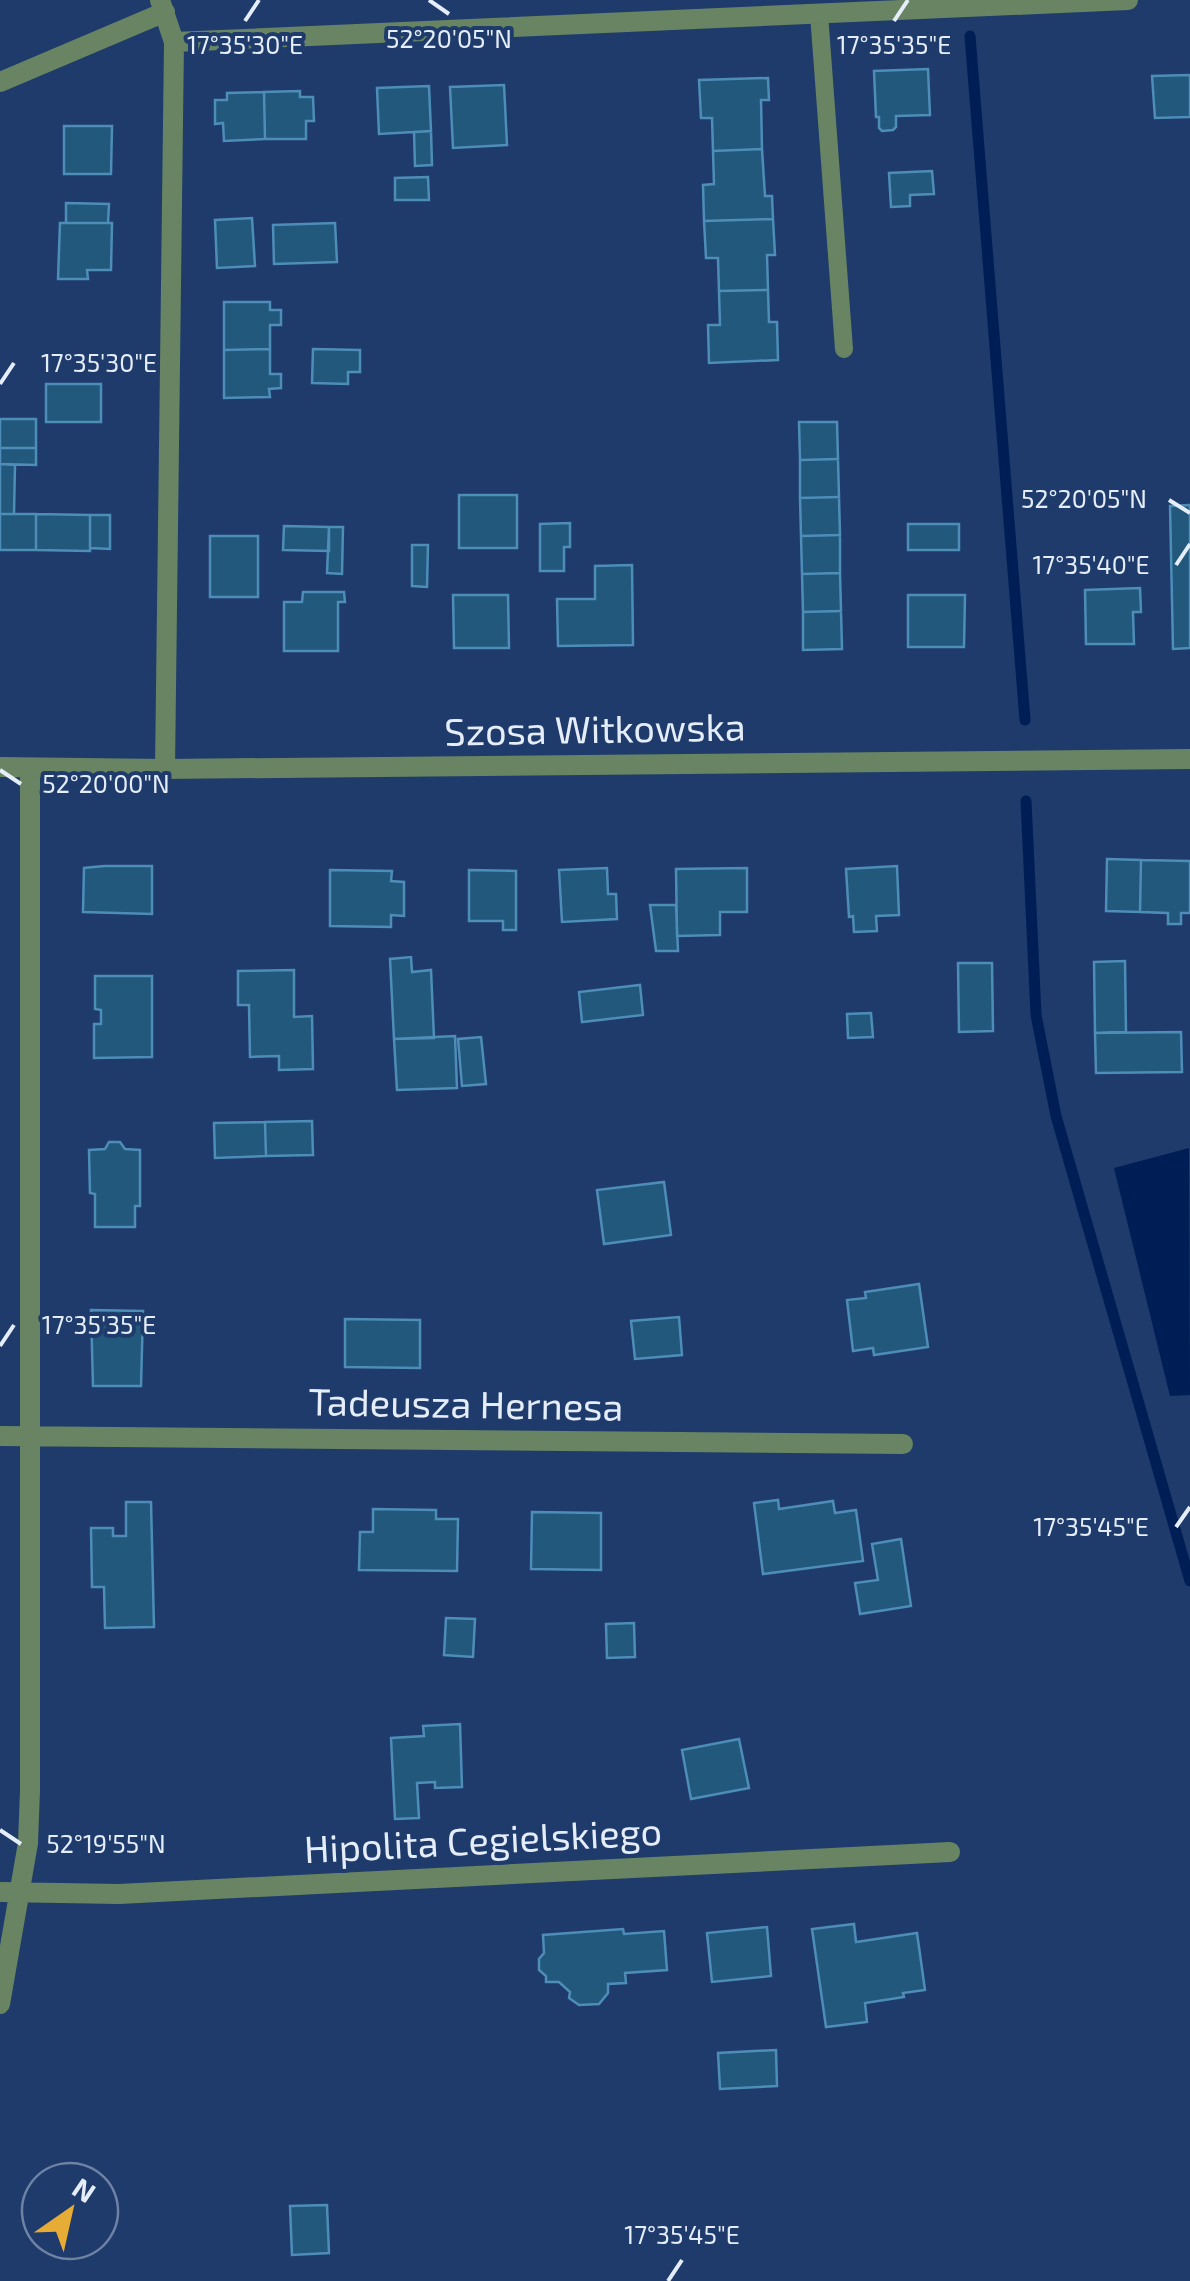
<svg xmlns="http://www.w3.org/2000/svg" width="1190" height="2281" viewBox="0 0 1190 2281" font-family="'Exo 2',sans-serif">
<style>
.water{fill:#001e56}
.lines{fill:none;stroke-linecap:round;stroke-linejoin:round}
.stream{stroke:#001e56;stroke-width:11}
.building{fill:#21587b;stroke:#4e8db8;stroke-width:2.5}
.service{stroke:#688462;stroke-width:18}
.minor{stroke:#688462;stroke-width:20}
.tertiary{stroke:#688462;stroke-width:20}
.ticks{fill:none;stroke:#e5edf9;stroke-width:4}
.labels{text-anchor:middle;stroke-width:8;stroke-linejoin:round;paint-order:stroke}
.street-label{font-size:38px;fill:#e5edf9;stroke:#1e3b6c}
.ticks-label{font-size:25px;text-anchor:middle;fill:#e5edf9;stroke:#1e3b6c;stroke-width:8;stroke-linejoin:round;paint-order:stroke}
</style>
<rect width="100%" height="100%" fill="#1e3b6c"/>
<!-- water -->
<path class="water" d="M1189,1148L1190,1395L1170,1396L1114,1168Z"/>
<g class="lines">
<!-- stream -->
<path class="stream" d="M970,36L1025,720
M1026,801L1036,1015L1056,1116L1190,1581"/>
</g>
<!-- building -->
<path class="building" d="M928,69L930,115L896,116V127L893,130L882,131L879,128V117H876L874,71Z
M1190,75V117L1155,118L1152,76Z
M768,78L769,100H761L762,149L713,151L712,118H701L699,80Z
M504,85L507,145L453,148L450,87Z
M429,86L431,131L379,134L377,88Z
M300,91V97H313L314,121H306V139H265L264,92Z
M264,92L265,139L224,141L223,123L215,124V100H227V93Z
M64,126H112L111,174H64Z
M431,131L432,165L415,166L414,132Z
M762,149L765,196H772L773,219L704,221L703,185L714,184L713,151Z
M932,171L934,194L910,195V206L891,207L889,173Z
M428,177L429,200H395V178Z
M66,203L109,204L108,223H66Z
M252,218L255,266L217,268L215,220Z
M773,219L775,255H767L768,290L719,291L718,258H706L704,221Z
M60,223H112L111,270H87L88,279H58Z
M335,223L337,262L274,264L273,225Z
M768,290L769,322H777L778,360L709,363L708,325H720L719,291Z
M224,302H270V310H281V325H270V349L224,350Z
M270,349V374H281V388L269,389L270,397L224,398V350Z
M313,349L360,350V372H348V384L312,383Z
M46,384H101V422H46Z
M0,419H36V448H0Z
M799,422H837L838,459L800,460Z
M0,448H36V465L0,464Z
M838,459L839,497L800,498V460Z
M0,464L15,465L14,514H0Z
M459,495H517V548H459Z
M839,497L840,535L801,536L800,498Z
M1190,505V648L1173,649L1170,506Z
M0,514H36V550H0Z
M36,514L90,515V551L36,550Z
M90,515H110V549L90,548Z
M570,523V547H564V571H540V524Z
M908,524H959V550H908Z
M284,526L329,527V551L283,550Z
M329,527H343L342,574L327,573Z
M840,535V573L802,574L801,536Z
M210,536H258V597H210Z
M412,545H428L427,587L412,586Z
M632,565L633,645L558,646L557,599H595V566Z
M840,573L841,611L803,612L802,574Z
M1140,588L1141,612H1133L1134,644H1086L1085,590Z
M303,592H344L345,602H338V651H284V602H302Z
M453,595H508L509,648H454Z
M908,595H965L964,647H908Z
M841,611L842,649L803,650V612Z
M1107,859L1141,860L1140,912L1106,911Z
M1141,860L1190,861V913H1181V924H1168V913L1140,912Z
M104,866H152V914L83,912L84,868Z
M897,866L899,915L876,916L877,931L854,932L853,916L849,917L846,869Z
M607,868L608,894H616L617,919L562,922L559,870Z
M747,868V912H720V935L677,936L676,869Z
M330,870L392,871L391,881L404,882V916L391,915V927L330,926Z
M469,870L516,871V930H503V921H469Z
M650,905H676L678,951H656Z
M411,957L412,972L431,970L434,1038L394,1039L390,959Z
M1125,961L1126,1032L1095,1033L1094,962Z
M958,963H992L993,1031L959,1032Z
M294,970V1017L312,1016L313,1069L279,1070V1056L250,1057L249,1005H238V971Z
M95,976H152V1057L94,1058V1024H101V1010L95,1009Z
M640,985L643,1015L582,1022L579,992Z
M871,1013L873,1037L848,1038L847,1014Z
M1181,1032L1182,1072L1096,1073L1095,1033Z
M455,1036L457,1088L397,1090L394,1039Z
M481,1037L486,1084L462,1086L458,1039Z
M312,1121L313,1155L266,1156L265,1122Z
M265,1122L266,1156L215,1158L214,1123Z
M109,1142H120L125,1149L140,1150V1206H135V1227H95V1194L90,1193L89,1150L105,1149Z
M664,1182L671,1235L604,1244L597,1190Z
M919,1284L928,1347L874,1355L873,1348L853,1351L847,1300L866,1298L865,1292Z
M91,1310L143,1311L141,1386H93Z
M679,1317L682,1355L635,1359L631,1321Z
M345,1319L420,1320V1368L345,1367Z
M778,1500L779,1509L833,1501L835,1513L856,1510L863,1561L763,1574L754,1503Z
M126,1502H151L154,1627L105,1628L104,1587H92L91,1528H113V1536H126Z
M373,1509L436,1510V1519H458L457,1571L359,1570L360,1532H373Z
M532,1512L601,1513V1570L531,1569Z
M901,1539L911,1606L860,1614L855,1583L878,1580L872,1544Z
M446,1618L475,1619L473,1657L444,1655Z
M634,1623L635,1657L607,1658L606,1624Z
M460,1724L462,1787L435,1788V1782L417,1783L419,1818L395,1819L391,1738L424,1736L423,1726Z
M739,1739L749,1788L691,1799L682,1750Z
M854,1924L856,1942L917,1933L925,1990L903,1993L904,1997L865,2003L867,2022L826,2027L812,1929Z
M767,1927L771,1976L712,1982L707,1933Z
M623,1929L624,1934L664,1931L667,1970L625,1973L626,1983L608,1984V1993L599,2004L579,2005L569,1998L570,1992L559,1982H546V1976L539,1970V1959L544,1953L543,1935Z
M776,2050L777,2086L720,2089L718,2053Z
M327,2205L329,2253L292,2255L290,2206Z"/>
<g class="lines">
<!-- service -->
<path class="service" d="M819,14L844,349"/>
<!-- minor -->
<path class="minor" d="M160,0L174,42L165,769
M174,42L1128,0
M0,82L165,12
M0,1436L903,1444
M0,1892L119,1894L950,1852
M0,2004L28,1843L30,1791V768"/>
<!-- tertiary -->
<path class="tertiary" d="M0,767L165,769L1190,759"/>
</g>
<!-- ticks -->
<path class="ticks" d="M429,0L449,14M245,21L259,0M894,21L908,0M0,384L14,363M1169,500L1190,513M1176,565L1190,544M0,770L21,784M0,1346L14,1325M1176,1527L1190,1507M0,1830L21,1844M668,2281L682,2260"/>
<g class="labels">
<!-- street labels -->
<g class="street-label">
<text transform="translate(595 730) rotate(-1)" y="13">Szosa Witkowska</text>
<text transform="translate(466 1405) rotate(1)" y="13">Tadeusza Hernesa</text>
<text transform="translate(483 1841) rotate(-3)" y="13">Hipolita Cegielskiego</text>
</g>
</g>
<g class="ticks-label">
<text x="449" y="48">52°20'05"N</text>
<text x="245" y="54">17°35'30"E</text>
<text x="894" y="54">17°35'35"E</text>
<text x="99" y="372">17°35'30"E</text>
<text x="1084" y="508">52°20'05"N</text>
<text x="1091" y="574">17°35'40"E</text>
<text x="106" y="793">52°20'00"N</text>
<text x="99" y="1334">17°35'35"E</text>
<text x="1091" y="1536">17°35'45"E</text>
<text x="106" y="1853">52°19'55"N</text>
<text x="682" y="2244">17°35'45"E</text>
</g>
<!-- north arrow -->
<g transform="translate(70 2211) rotate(34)"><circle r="48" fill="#1e3b6c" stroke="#6e82a4" stroke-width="2.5"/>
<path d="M0-8L18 38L0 25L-18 38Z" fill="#e7ac36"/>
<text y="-15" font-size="28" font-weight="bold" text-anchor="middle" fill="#e5edf9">N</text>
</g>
</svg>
